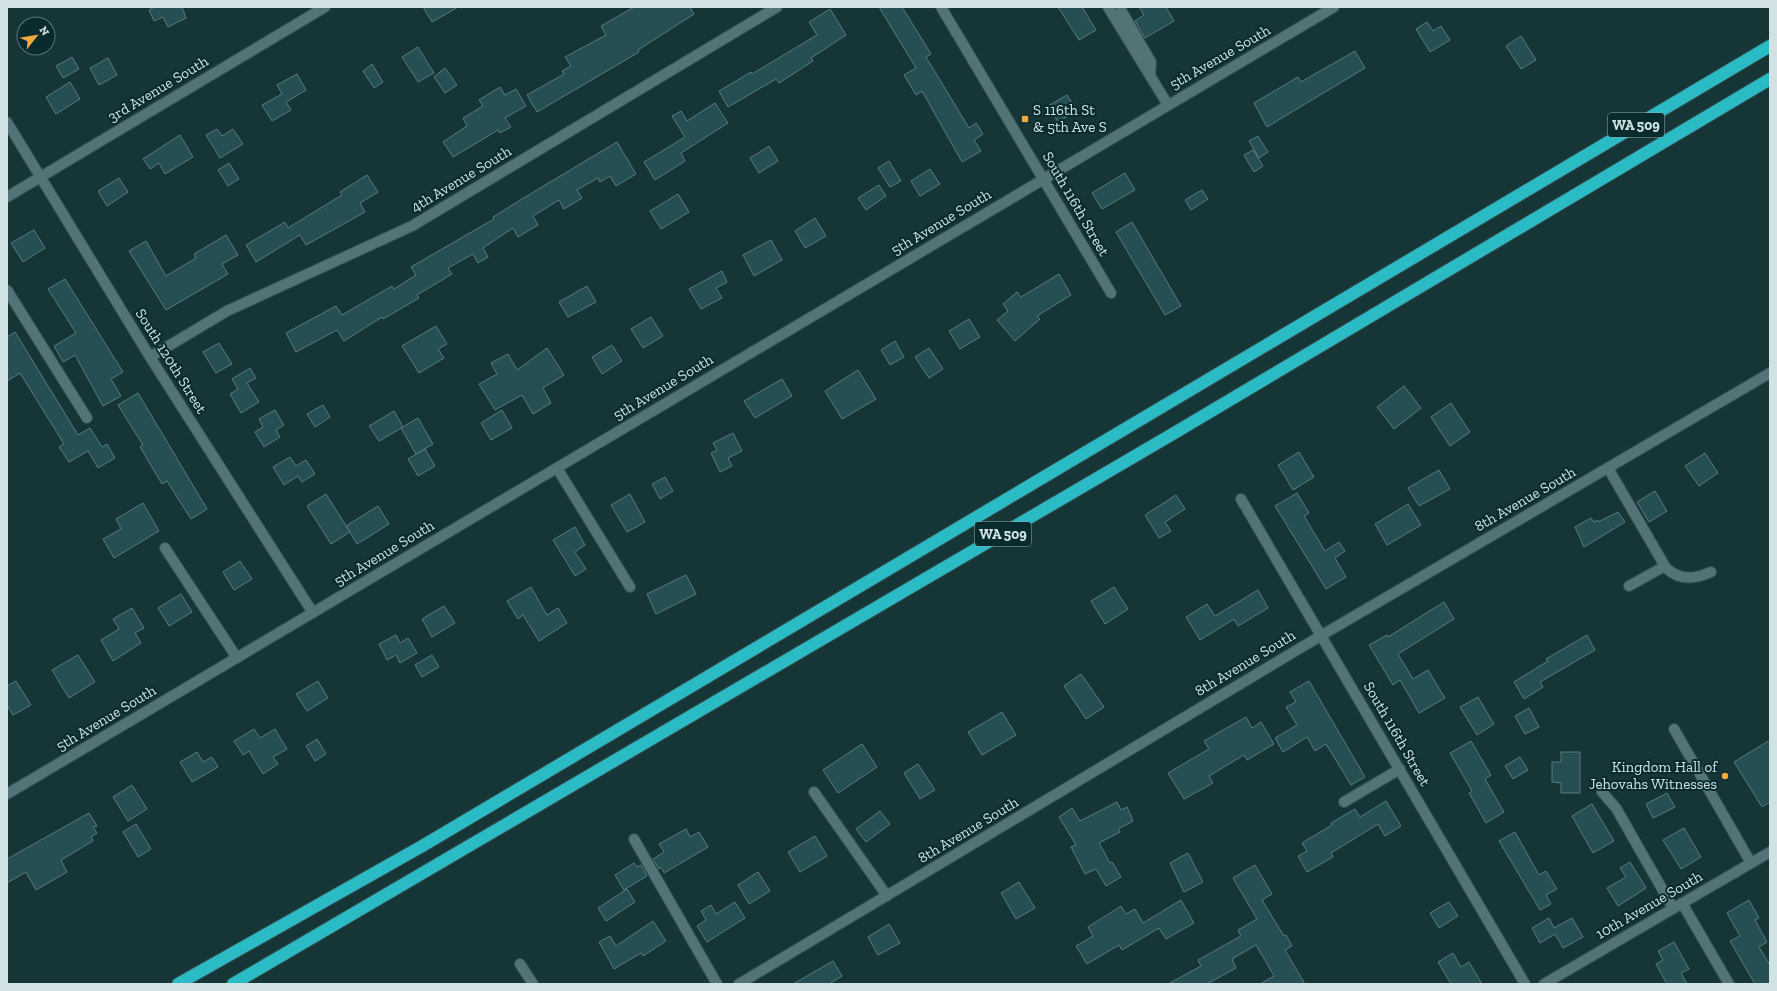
<svg xmlns="http://www.w3.org/2000/svg" width="1777" height="991" viewBox="0 0 1777 991" font-family="'Zilla Slab',serif">
<style>
.building{fill:#254f53;stroke:#5a7b7d}
.lines{fill:none;stroke-linecap:round;stroke-linejoin:round}
.minor-casing{stroke:#364f52;stroke-width:12}
.highway-casing{stroke:#364f52;stroke-width:14}
.minor{stroke:#537476;stroke-width:10}
.highway{stroke:#2abbc5;stroke-width:12}
.poi-dot{fill:#eea83c;stroke:#0a2b2d;stroke-width:1.5}
.labels{text-anchor:middle;stroke-width:4;stroke-linejoin:round;paint-order:stroke}
.shield{fill:#0a2b2d;stroke:#95abac;stroke-width:1}
.shield-label{font-size:14px;font-weight:bold;fill:#d0e2e3}
.street-label{font-size:15px;fill:#d0e2e3;stroke:#0a2b2d}
.poi-label{font-size:15px;fill:#d0e2e3;stroke:#0a2b2d;text-anchor:start}
</style>
<rect width="100%" height="100%" fill="#153537"/>
<!-- building -->
<path class="building" d="M155,7H182L186,18L168,27L163,17L154,21L149,10Z
M423,7H458L432,22Z
M634,7H690L694,14L638,50L639,52L537,112L527,95L564,74L562,71L571,66L565,57L606,35L601,26Z
M879,7H902L931,54L926,57L969,128L976,123L983,134L974,140L981,151L962,162L922,91L916,95L904,75L916,68Z
M1058,7H1082L1096,30L1079,40Z
M1139,7H1166L1174,21L1145,38L1135,21L1144,15Z
M830,9L846,35L811,58L813,61L779,83L776,79L728,107L719,91L751,72L752,74L817,35L809,22Z
M1427,22L1433,31L1441,26L1450,40L1430,52L1416,29Z
M1521,36L1536,60L1521,69L1506,46Z
M418,47L434,73L418,82L402,57Z
M1355,51L1365,68L1267,127L1254,103L1298,77L1301,82Z
M72,57L79,69L63,78L56,66Z
M108,58L117,75L99,85L90,68Z
M372,64L383,82L374,88L363,71Z
M445,68L457,85L445,93L434,77Z
M297,74L306,90L286,102L291,110L272,121L262,105L282,94L277,85Z
M70,82L80,99L56,114L46,97Z
M500,87L505,95L516,89L526,106L505,118L511,127L500,133L498,130L453,157L443,142L467,126L463,118L483,106L479,100Z
M1067,95L1077,111L1058,122L1048,106Z
M715,103L728,123L681,153L685,161L655,180L644,162L685,137L672,116L681,111L687,121Z
M217,129L222,136L233,129L243,144L220,158L206,135Z
M180,135L193,157L165,174L159,163L150,169L143,159Z
M1258,136L1268,152L1259,158L1249,141Z
M617,142L636,174L616,186L610,176L600,182L598,178L577,190L582,198L564,209L559,200L533,216L538,225L518,237L513,228L483,248L488,257L478,263L473,254L448,268L452,274L417,295L419,298L383,319L382,317L344,341L337,330L296,352L286,333L336,306L342,315L392,286L394,289L416,275L411,267L494,219L493,217L522,199Z
M769,146L778,161L759,173L750,158Z
M1253,150L1263,166L1254,172L1244,155Z
M889,161L901,181L890,187L878,168Z
M229,163L239,179L228,186L218,170Z
M930,169L940,184L920,196L911,181Z
M1125,173L1135,190L1102,209L1092,193Z
M367,175L378,192L360,203L365,212L306,245L300,235L256,262L246,245L285,222L288,228L342,195L340,192Z
M119,178L128,192L107,206L98,191Z
M879,185L886,196L866,210L858,198Z
M1202,190L1208,199L1191,210L1185,200Z
M678,194L689,212L661,229L650,211Z
M815,218L826,236L805,248L795,231Z
M1132,222L1181,306L1165,315L1116,232Z
M34,230L45,248L23,262L11,243Z
M226,235L238,255L222,264L228,274L166,310L129,251L146,241L166,276L196,258L194,254Z
M771,240L782,260L754,276L743,255Z
M722,271L727,282L716,288L722,298L701,309L689,289Z
M1059,274L1071,295L1037,316L1040,319L1015,341L997,320L1008,311L1003,304L1017,292L1021,297Z
M65,279L123,372L111,379L121,396L103,406L75,355L63,362L54,346L76,333L48,289Z
M587,286L596,302L568,317L559,302Z
M651,317L663,336L643,348L631,329Z
M969,319L980,337L960,349L949,331Z
M436,326L447,344L438,349L444,358L419,373L402,346Z
M15,332L78,435L90,428L102,447L107,444L115,458L98,468L88,451L69,462L59,447L64,444L20,373L7,381V337Z
M895,341L904,357L890,365L881,350Z
M219,343L232,364L216,373L203,352Z
M612,345L622,361L602,374L592,357Z
M547,348L564,375L543,388L551,403L533,414L522,395L495,410L479,384L497,374L491,363L508,354L517,370Z
M929,348L943,369L929,378L915,357Z
M250,368L256,378L247,383L259,402L241,413L230,394L238,389L232,379Z
M858,370L876,399L842,419L825,391Z
M782,379L792,396L755,418L744,401Z
M1404,386L1421,408L1394,429L1377,407Z
M138,393L207,509L191,519L167,481L162,484L140,447L143,445L118,405Z
M1451,403L1470,432L1450,446L1431,417Z
M323,405L330,417L315,427L307,414Z
M275,410L284,425L276,430L280,437L264,447L255,432L263,427L259,419Z
M502,410L512,428L491,440L481,423Z
M394,411L403,427L379,441L369,426Z
M418,418L433,444L416,454L401,428Z
M733,433L742,451L728,458L732,466L720,472L711,453L717,450L713,443Z
M425,449L435,466L418,476L408,459Z
M1299,452L1314,477L1293,490L1278,465Z
M1705,453L1718,473L1699,486L1685,466Z
M290,457L296,466L306,460L315,474L302,482L298,476L284,485L273,467Z
M1439,470L1450,489L1419,506L1408,488Z
M665,477L673,491L660,499L652,484Z
M1655,491L1667,511L1649,522L1637,502Z
M1297,493L1309,513L1304,516L1325,551L1339,542L1345,551L1335,558L1346,577L1326,589L1275,506Z
M326,494L350,532L331,544L307,506Z
M630,494L645,522L627,532L611,505Z
M1176,495L1185,509L1165,522L1171,531L1159,538L1145,515Z
M143,503L159,531L114,558L103,539L121,529L116,519Z
M1408,504L1421,525L1387,545L1375,524Z
M378,506L389,524L357,544L346,526Z
M1618,512L1625,522L1584,547L1575,527L1591,518L1594,522L1597,520L1598,522Z
M575,527L585,545L575,552L586,569L575,576L553,540Z
M240,561L252,579L234,590L223,572Z
M686,575L696,594L656,614L647,594Z
M531,587L547,615L558,608L567,623L539,641L523,615L518,619L507,601Z
M1114,587L1128,609L1105,624L1091,601Z
M1258,590L1268,608L1238,626L1234,619L1200,640L1186,617L1207,604L1215,616Z
M181,594L192,612L169,626L158,608Z
M1444,602L1454,619L1398,654L1413,679L1428,670L1445,698L1419,713L1400,680L1393,685L1369,645L1387,635L1388,637Z
M444,606L455,623L432,637L422,619Z
M132,608L144,628L135,633L141,643L113,661L101,640L119,629L113,619Z
M396,635L400,643L408,638L417,653L400,663L396,655L387,660L379,644Z
M1587,635L1595,650L1540,682L1543,687L1524,699L1514,682L1548,661L1546,659Z
M78,655L95,682L69,698L52,670Z
M432,655L439,667L422,677L415,665Z
M1081,674L1104,707L1086,719L1064,686Z
M16,681L31,705L13,715L7,705V686Z
M318,681L328,698L307,711L296,694Z
M1309,681L1365,777L1351,785L1326,744L1315,751L1307,737L1283,752L1275,738L1297,725L1286,707L1296,702L1290,692Z
M1478,697L1494,724L1477,735L1460,707Z
M1529,708L1539,727L1525,734L1515,716Z
M1002,712L1016,735L982,755L968,732Z
M1246,717L1252,728L1261,722L1274,744L1247,760L1244,755L1209,776L1213,783L1184,799L1168,773L1209,749L1204,741Z
M254,729L260,738L275,729L287,749L273,757L278,764L263,774L249,751L243,755L234,741Z
M317,739L326,754L315,761L306,746Z
M1770,740V802L1762,807L1734,762Z
M1471,741L1491,775L1485,779L1504,812L1486,823L1469,793L1472,791L1450,753Z
M862,744L877,767L838,793L823,770Z
M197,752L203,762L212,757L218,767L192,782L180,762Z
M1561,752H1580V793H1561V783L1552,782V762H1561Z
M1520,757L1528,770L1513,779L1505,766Z
M918,764L935,790L920,799L904,773Z
M132,785L147,809L128,821L113,797Z
M1667,793L1675,807L1653,818L1646,804Z
M1386,801L1401,826L1385,836L1378,824L1331,853L1333,857L1307,872L1298,856L1307,851L1302,843L1332,825L1331,823L1355,809L1360,817Z
M1117,802L1121,810L1127,807L1133,821L1118,829L1120,832L1099,843L1110,863L1112,862L1121,877L1106,886L1096,869L1085,874L1071,847L1076,845L1059,817L1072,808L1080,821Z
M1592,804L1614,841L1593,853L1572,816Z
M880,811L890,824L866,842L856,829Z
M89,813L97,826L93,827L97,833L91,837L93,841L61,860L67,872L36,890L26,872L7,883V859Z
M136,824L151,849L138,857L123,832Z
M1684,828L1701,857L1681,869L1663,840Z
M686,829L690,837L699,832L708,847L664,873L661,867L659,869L653,859L664,852L659,844Z
M1515,832L1539,875L1546,871L1557,889L1546,895L1551,904L1540,910L1499,841Z
M815,836L827,856L800,872L788,852Z
M1188,853L1203,882L1184,892L1170,863Z
M1630,862L1646,888L1618,906L1607,888L1626,877L1620,868Z
M634,863L637,867L641,865L647,876L624,890L615,875Z
M1255,865L1272,894L1262,900L1284,936L1286,935L1292,946L1285,950L1305,984H1260L1274,976L1256,945L1232,959L1236,968L1207,984H1168L1201,966L1198,960L1241,936L1238,930L1257,919L1233,878Z
M758,872L770,891L749,904L738,885Z
M1019,882L1035,908L1016,919L1001,893Z
M627,889L635,902L606,921L598,908Z
M1181,900L1194,923L1166,939L1159,928L1122,950L1119,945L1087,964L1076,946L1093,936L1088,927L1121,906L1126,914L1135,909L1143,923Z
M1749,900L1759,918L1755,920L1767,942L1759,947L1770,965V984H1755L1730,941L1740,936L1727,913Z
M735,902L745,918L707,942L697,926L706,920L701,911L711,905L716,914Z
M1449,902L1458,916L1439,928L1430,913Z
M1549,918L1554,928L1572,918L1583,937L1563,948L1555,934L1540,943L1532,928Z
M653,921L666,941L643,956L641,953L614,969L599,942L610,936L616,946Z
M889,924L900,943L878,955L868,937Z
M1674,942L1689,969L1681,973L1687,984H1667L1656,964L1663,960L1658,951Z
M1453,953L1461,967L1469,962L1482,984H1451L1438,962Z
M833,961L842,976L829,984H793Z"/>
<g class="lines">
<defs>
<path id="minor" d="M941,7L1111,293
M1108,7L1168,105
M1121,10L1151,62L1150,76
M7,122L150,357L313,613
M7,197L325,7
M7,290L87,418
M150,357L227,311L412,226L777,7
M557,468L630,587
M1608,468L1666,568C1680,581 1695,579 1711,572
M1241,499L1525,984
M165,548L237,658
M1629,586L1665,566
M1674,729L1751,863
M814,792L887,896
M1602,792L1616,808L1673,908
M7,794L1334,7
M1344,802L1400,769
M634,839L717,984
M1682,903L1729,984
M520,964L533,984
M739,984L1322,635L1770,373
M1544,984L1770,852"/>
<path id="highway" d="M178,984L424,845L1770,46
M233,984L1176,432L1770,79"/>
</defs>
<!-- minor casing -->
<use href="#minor" class="minor-casing"/>
<!-- highway casing -->
<use href="#highway" class="highway-casing"/>
<!-- minor -->
<use href="#minor" class="minor"/>
<!-- highway -->
<use href="#highway" class="highway"/>
</g>
<!-- markers -->
<g class="poi-dot">
<rect x="1021" y="115" width="8" height="8" rx="2"/>
<circle cx="1725" cy="776" r="4"/>
</g>
<g class="labels">
<!-- shield labels -->
<g class="shield">
<rect x="1608" y="113" width="56" height="24" rx="3"/>
<rect x="975" y="522" width="56" height="24" rx="3"/>
</g>
<g class="shield-label">
<text x="1636" y="130">WA 509</text>
<text x="1003" y="539">WA 509</text>
</g>
<!-- street labels -->
<g class="street-label">
<text transform="translate(1220 57) rotate(-30)" y="5">5th Avenue South</text>
<text transform="translate(158 89) rotate(-31)" y="5">3rd Avenue South</text>
<text transform="translate(461 179) rotate(-31)" y="5">4th Avenue South</text>
<text transform="translate(1076 204) rotate(60)" y="5">South 116th Street</text>
<text transform="translate(941 222) rotate(-31)" y="5">5th Avenue South</text>
<text transform="translate(171 361) rotate(58)" y="5">South 120th Street</text>
<text transform="translate(663 387) rotate(-31)" y="5">5th Avenue South</text>
<text transform="translate(1525 499) rotate(-30)" y="5">8th Avenue South</text>
<text transform="translate(384 553) rotate(-31)" y="5">5th Avenue South</text>
<text transform="translate(1245 663) rotate(-31)" y="5">8th Avenue South</text>
<text transform="translate(106 718) rotate(-31)" y="5">5th Avenue South</text>
<text transform="translate(1397 734) rotate(60)" y="5">South 116th Street</text>
<text transform="translate(968 830) rotate(-31)" y="5">8th Avenue South</text>
<text transform="translate(1649 905) rotate(-30)" y="5">10th Avenue South</text>
</g>
<!-- poi labels -->
<g class="poi-label">
<text x="1033" y="115">S 116th St<tspan x="1033" dy="17">&amp; 5th Ave S</tspan></text>
<text x="1717" y="772" text-anchor="end">Kingdom Hall of<tspan x="1717" dy="17">Jehovahs Witnesses</tspan></text>
</g>
</g>
<!-- border -->
<rect width="1777" height="991" fill="none" stroke="#d0e2e3" stroke-width="16"/>
<!-- north arrow -->
<g transform="translate(36 36) rotate(59)"><circle r="19" fill="#0a2b2d" stroke="#597476"/>
<path d="M0-3L7 15L0 10L-7 15Z" fill="#eea83c"/>
<text y="-6" font-size="11" font-weight="bold" text-anchor="middle" fill="#d0e2e3">N</text>
</g>
</svg>
